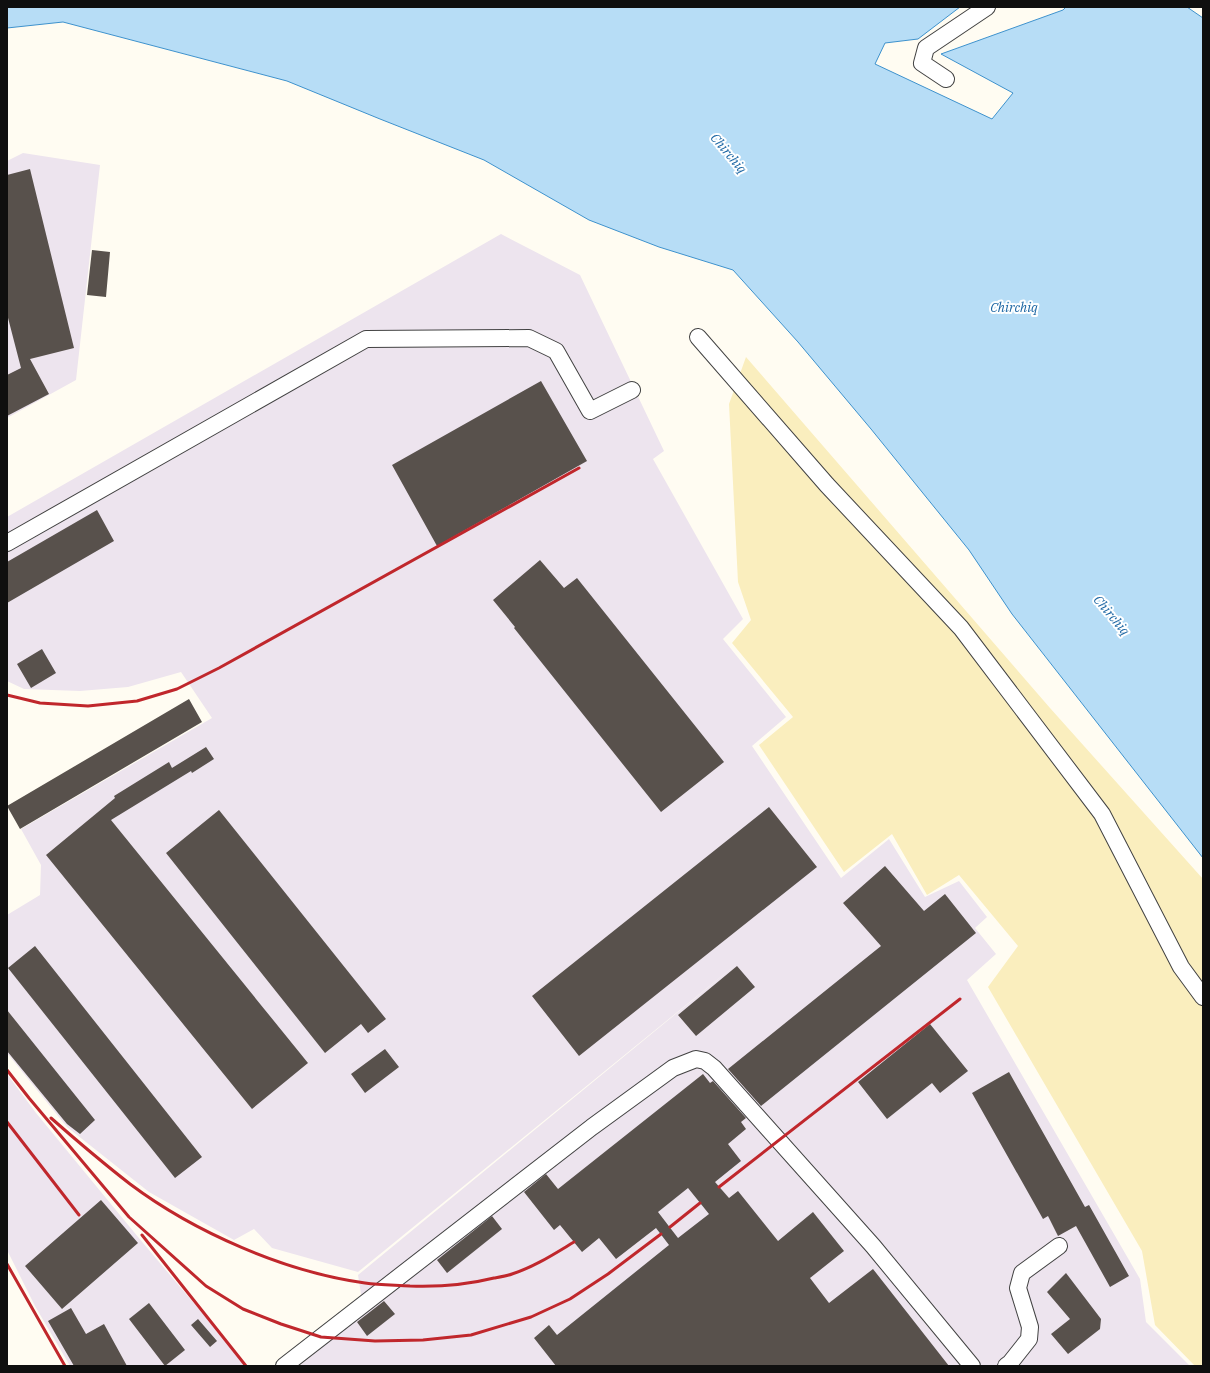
<svg xmlns="http://www.w3.org/2000/svg" width="1210" height="1373" viewBox="0 0 1210 1373" font-family="'IBM Plex Serif',serif">
<style>
.industrial{fill:#ede4ee}
.sand{fill:#faeebe}
.water{fill:#b7ddf6;stroke:#3e92cd}
.building{fill:#58514c;fill-rule:evenodd}
.lines{fill:none;stroke-linecap:round;stroke-linejoin:round}
.minor-casing{stroke:#424242;stroke-width:18}
.minor{stroke:#fff;stroke-width:16}
.rail{stroke:#c0272c;stroke-width:3}
.labels{text-anchor:middle;stroke-width:4;stroke-linejoin:round;paint-order:stroke}
.water-label{font-size:13px;font-style:italic;fill:#1864a2;stroke:#fff}
</style>
<rect width="100%" height="100%" fill="#fffcf2"/>
<!-- industrial -->
<path class="industrial" d="M23,153L100,165L76,380L7,418V161Z
M501,234L580,275L664,451L653,459L743,619L723,639L786,717L752,746L841,878L889,839L925,897L959,881L987,917L975,928L996,954L967,980L1140,1279L1146,1322L1190,1366H299L364,1313L358,1275L745,957L358,1272L272,1248L254,1229L234,1240L149,1192L67,1127L7,1053V915L40,895L41,865L21,829L212,718L181,672L128,687L80,691L24,689L7,681V517Z
M7,1074L36,1113L143,1243L247,1366H70L35,1306L7,1250Z"/>
<!-- sand -->
<path class="sand" d="M746,357L1050,708L1203,879V1366H1195L1155,1325L1142,1251L988,987L1018,946L959,875L927,895L892,834L844,872L759,745L793,717L732,643L751,620L738,582L729,404Z"/>
<!-- water -->
<path class="water" d="M7,7H960L918,39L885,43L875,64L992,119L1013,93L941,54L1063,10L1066,7H1187L1203,18V858L1012,614L969,550L871,429L798,342L733,270L659,247L589,220L484,160L380,119L287,81L63,22L7,28Z"/>
<!-- building -->
<path class="building" d="M30,169L74,348L30,359L49,394L7,416V375L21,368L7,314V175Z
M92,250L110,252L106,297L87,295Z
M541,381L587,461L437,546L392,465Z
M97,510L114,541L7,603V562Z
M540,560L564,588L577,578L724,762L661,812L514,628L515,627L493,600Z
M42,649L56,673L31,688L17,664Z
M189,699L202,722L20,829L7,806Z
M206,747L214,759L192,773L191,771L111,820L308,1063L252,1109L46,855L115,798L114,796L169,762L172,768Z
M769,807L817,867L579,1056L532,996Z
M219,810L386,1019L368,1033L361,1024L325,1053L166,853Z
M885,866L924,911L945,894L976,933L761,1106L728,1069L881,946L843,903Z
M35,946L202,1157L175,1178L8,968Z
M737,966L755,987L696,1036L678,1015Z
M7,1010L95,1120L80,1134L67,1124L7,1051Z
M930,1024L968,1071L940,1093L932,1083L887,1119L858,1082Z
M385,1049L399,1067L365,1093L351,1074Z
M1009,1072L1085,1207L1089,1205L1129,1276L1110,1287L1076,1226L1058,1236L1048,1216L1043,1219L972,1093Z
M703,1074L710,1083L713,1081L746,1118L741,1122L746,1129L728,1144L741,1161L715,1182L729,1198L738,1191L778,1241L813,1212L844,1251L810,1278L829,1303L873,1269L949,1366H556L534,1338L549,1325L557,1335L669,1245L656,1228L616,1259L599,1238L582,1252L560,1225L554,1230L524,1192L546,1174L558,1189ZM688,1188L709,1214L678,1238L658,1212Z
M101,1200L138,1243L62,1309L25,1266Z
M492,1216L502,1229L447,1273L437,1260Z
M1066,1273L1101,1319L1100,1329L1068,1354L1051,1334L1070,1319L1047,1292Z
M384,1301L395,1314L367,1336L357,1322Z
M149,1303L185,1350L165,1366L129,1319Z
M71,1308L86,1334L104,1324L127,1366H74L48,1321Z
M198,1319L217,1341L210,1347L191,1325Z"/>
<g class="lines">
<defs>
<path id="minor" d="M946,79L922,63L926,48L987,7
M698,337L827,485L961,628L1102,814L1181,967L1203,997
M7,543L366,339L529,338L556,351L590,411L632,390
M284,1366L592,1127L673,1068L696,1059L705,1061L714,1068L873,1246L972,1366
M1006,1366L1010,1363L1029,1339L1030,1327L1018,1288L1022,1273L1059,1246"/>
</defs>
<!-- minor casing -->
<use href="#minor" class="minor-casing"/>
<!-- minor -->
<use href="#minor" class="minor"/>
<!-- rail -->
<path class="rail" d="M7,695L40,703L88,706L137,701L177,689L219,668L579,468
M7,1070L29,1098L129,1217L206,1286L243,1309L281,1324L321,1337L375,1341L423,1340L471,1335L531,1317L570,1299L608,1274L661,1234
M51,1118C76,1140 103,1163 130,1184C194,1232 285,1272 365,1283C380,1285 395,1285 410,1286C439,1287 466,1285 494,1278C500,1277 507,1276 512,1274C534,1267 554,1254 574,1242
M7,1122L79,1215
M719,1187L960,999
M670,1227L700,1203
M142,1235L246,1366
M7,1264L65,1366"/>
</g>
<g class="labels">
<!-- water labels -->
<g class="water-label">
<text transform="translate(729 153) rotate(50)" y="5">Chirchiq</text>
<text x="1014" y="312">Chirchiq</text>
<text transform="translate(1112 615) rotate(50)" y="5">Chirchiq</text>
</g>
</g>
<!-- border -->
<rect width="1210" height="1373" fill="none" stroke="#0f0f0f" stroke-width="16"/>
</svg>
